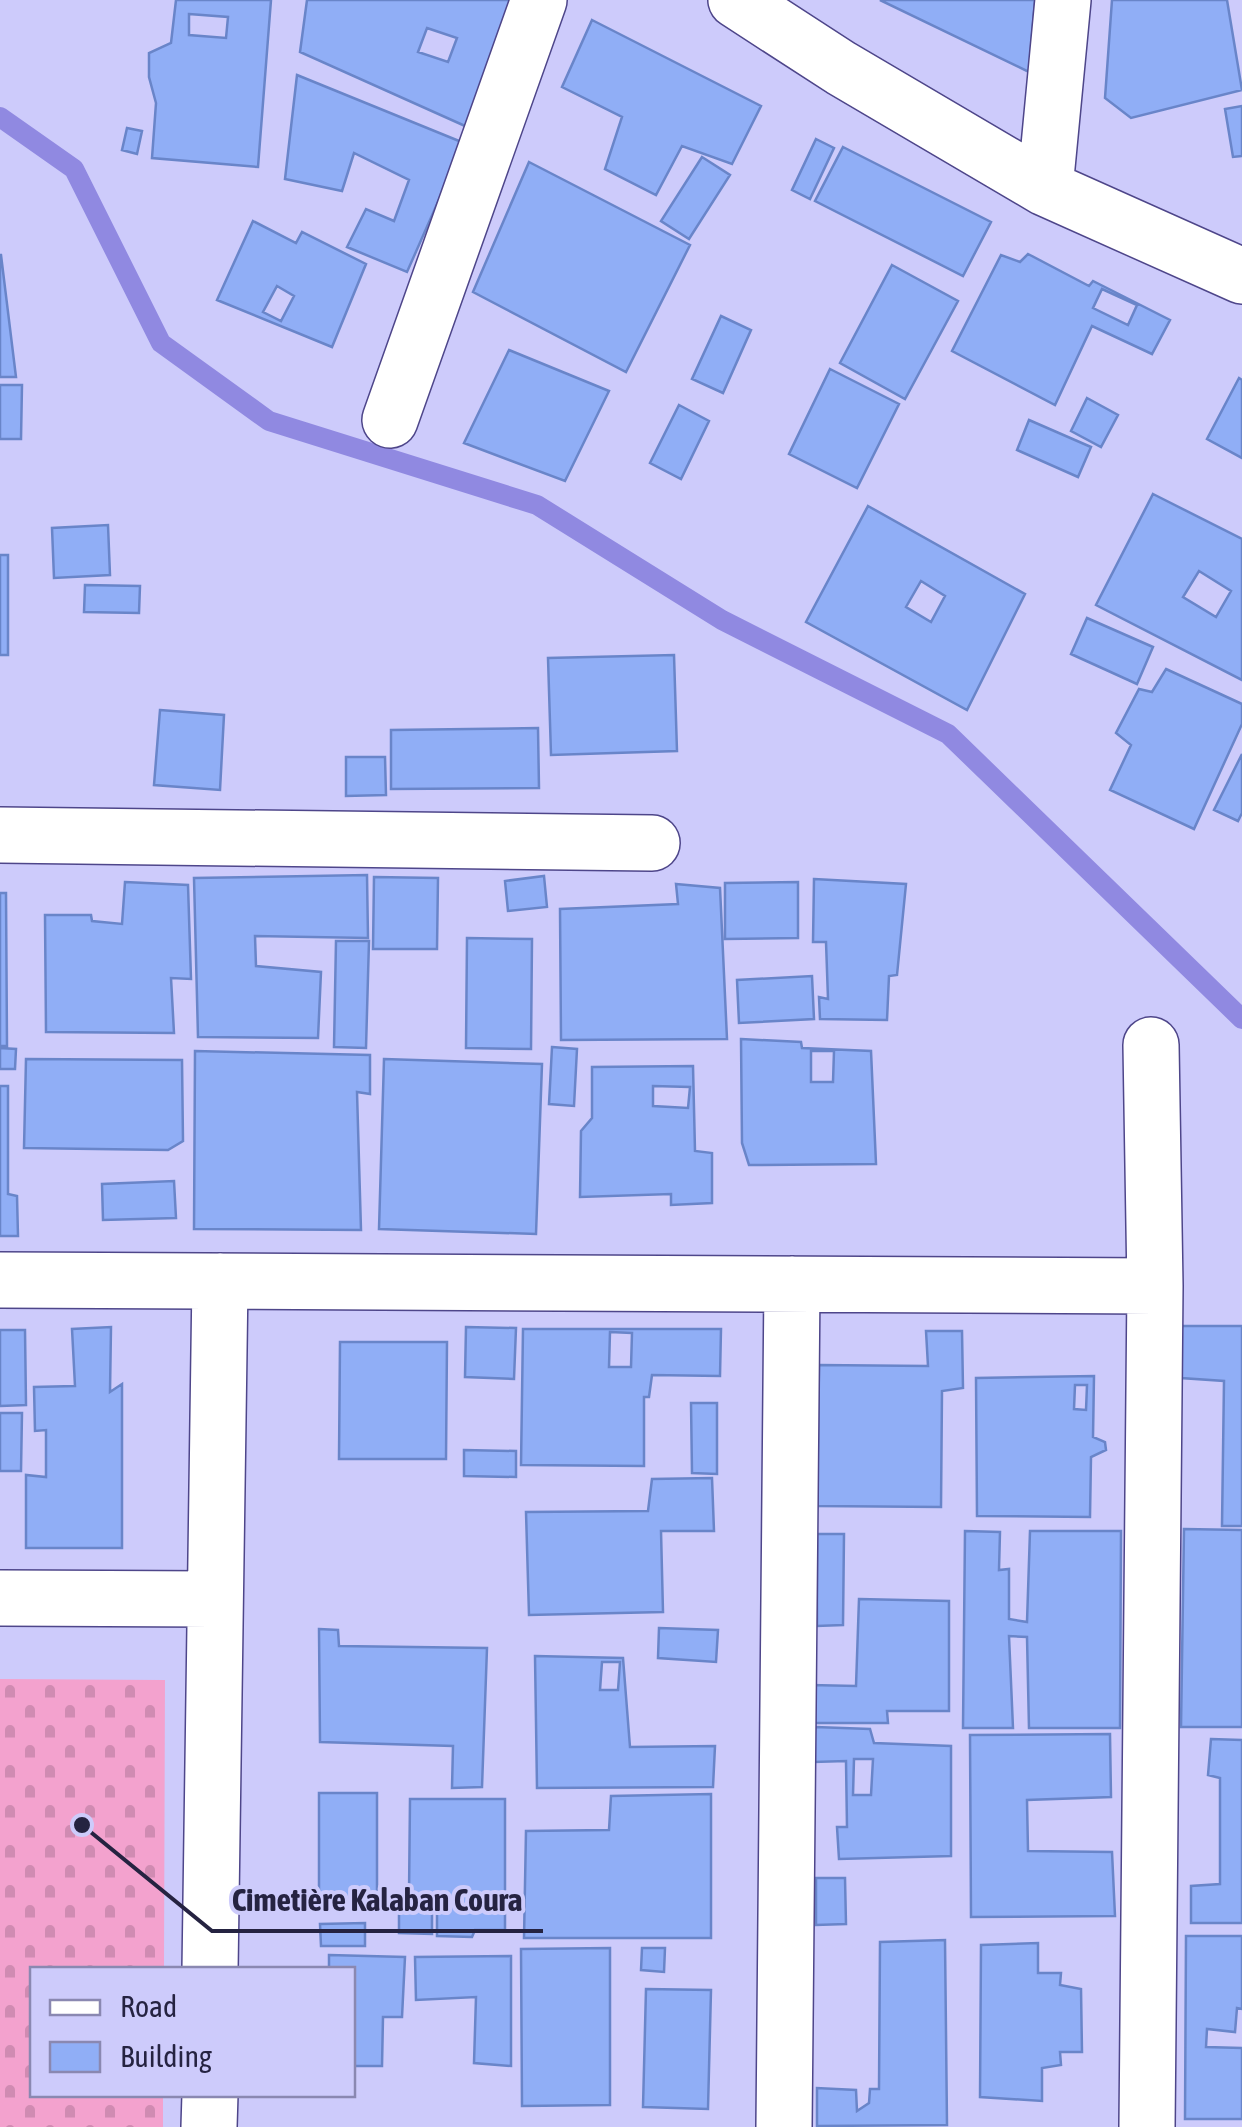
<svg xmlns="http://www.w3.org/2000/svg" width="1242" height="2127" viewBox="0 0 1242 2127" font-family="'Asap Condensed',sans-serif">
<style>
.cemetery{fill:url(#cemetery-stones)}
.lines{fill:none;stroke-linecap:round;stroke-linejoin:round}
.stream{stroke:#9089e1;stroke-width:20}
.building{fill:#90aef6;stroke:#6985c9;stroke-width:2.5;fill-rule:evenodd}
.minor-casing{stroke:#4e468a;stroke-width:58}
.minor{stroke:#fff;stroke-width:55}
.leader{fill:none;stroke:#252341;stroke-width:4}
.callout-dot{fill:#252341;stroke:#cdcbfb;stroke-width:4}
.callout-label{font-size:32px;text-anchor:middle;font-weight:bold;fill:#252341;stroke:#cdcbfb;stroke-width:8;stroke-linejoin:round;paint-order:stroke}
</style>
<defs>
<pattern id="cemetery-stones" width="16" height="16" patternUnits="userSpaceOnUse" patternTransform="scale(2.5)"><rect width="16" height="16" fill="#f3a2ce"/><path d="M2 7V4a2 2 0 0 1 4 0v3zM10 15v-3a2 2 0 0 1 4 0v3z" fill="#d08bb2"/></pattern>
</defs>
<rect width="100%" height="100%" fill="#cdcbfb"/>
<!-- cemetery -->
<path class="cemetery" d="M0,1679L165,1680L164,1969L32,1970V2094L163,2095V2127H0Z"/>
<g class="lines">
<!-- stream -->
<path class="stream" d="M0,117L74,169L161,343L269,421L537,505L722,620L948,734L1242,1019"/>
</g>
<!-- building -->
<path class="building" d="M176,0H271L258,167L152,158L156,103L149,77V53L171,43ZM189,14L228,17L226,38L189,35Z
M307,0H532L474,130L300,52ZM427,28L457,38L448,62L418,52Z
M880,0H1035L1029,72Z
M1112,0H1227L1242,90L1131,118L1105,98Z
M592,20L761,106L732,164L682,146L656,195L605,169L622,117L562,87Z
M297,75L464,143L407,272L347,247L366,209L394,221L409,180L354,153L342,191L285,179Z
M1242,106V156L1233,157L1225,109Z
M127,128L142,131L137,154L122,150Z
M816,139L834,148L810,199L792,190Z
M843,147L991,222L963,276L815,201Z
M702,157L730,175L689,239L661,221Z
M529,162L690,245L626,372L473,292Z
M253,221L296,243L302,232L366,264L332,347L217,300ZM277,286L294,296L281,321L263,312Z
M1028,254L1089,286L1093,281L1170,320L1152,354L1092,326L1055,405L952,351L1001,255L1020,262ZM1102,289L1137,305L1128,325L1093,308Z
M0,255H1L16,377H0Z
M892,265L958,301L905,399L840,363Z
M721,316L751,330L723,393L692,379Z
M509,350L609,391L565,481L464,443Z
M830,369L899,404L857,488L789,454Z
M1239,378L1242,380V458L1207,439Z
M0,385H22L21,439H0Z
M1087,398L1118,415L1101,447L1071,431Z
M679,405L709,421L681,479L650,463Z
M1029,420L1091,447L1078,477L1017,450Z
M1153,494L1242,539V680L1096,605ZM1199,571L1231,591L1216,617L1183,597Z
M868,506L1025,594L967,710L806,622ZM921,581L945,596L931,622L906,607Z
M108,525L110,575L54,578L52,528Z
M0,555H8V655H0Z
M85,585L140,586L139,613L84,612Z
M1087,618L1153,647L1137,684L1071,654Z
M674,655L677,751L551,755L548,658Z
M1166,669L1242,704V724L1194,829L1110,790L1131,745L1116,733L1139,689L1152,692Z
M160,710L224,715L220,790L154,785Z
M538,728L539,788L391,789V730Z
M1242,754V813L1238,821L1214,810Z
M346,757H385L386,795L346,796Z
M367,875L368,938L255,936L256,966L321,972L318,1038L198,1037L194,878Z
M544,876L547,907L508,911L505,881Z
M374,877L438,878L437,949H373Z
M814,879L906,884L897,975L889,976L887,1020L820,1019L819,997L828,999L826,942H813Z
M125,882L188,885L191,979L171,978L174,1033L46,1032L45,915H91L92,921L122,924Z
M798,882V938L725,939V883Z
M676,884L720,888L727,1039L561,1040L560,909L678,904Z
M0,893H6L7,1046H0Z
M467,938L532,939L531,1049L466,1048Z
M336,941H369L366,1048L334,1047Z
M812,976L814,1019L739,1023L737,980Z
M741,1039L801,1042L802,1048L871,1051L876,1164L749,1165L742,1143ZM811,1051H834L833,1082H811Z
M552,1047L577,1049L574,1106L549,1104Z
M0,1048L16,1049L15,1069H0Z
M195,1051L370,1055V1094L357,1092L361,1230L194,1229Z
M26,1059L182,1060L183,1141L168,1150L24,1148Z
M384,1059L542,1064L536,1234L379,1229Z
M693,1066L695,1151L712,1153V1203L671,1205V1194L580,1197L581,1131L592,1118V1067ZM653,1086L690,1087L688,1108L653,1106Z
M0,1086H8V1194L17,1196L18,1236H0Z
M174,1181L176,1218L103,1220L102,1184Z
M1177,1326H1242V1526H1222L1224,1381L1181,1378Z
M111,1327L110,1392L122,1384V1548H26V1475L46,1477V1430L35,1431L34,1387L75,1386L72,1329Z
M466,1327L516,1328L514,1379L465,1377Z
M523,1329H721L720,1376L652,1375L649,1397H644V1466L521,1465ZM610,1332L632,1333L631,1367H609Z
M0,1330H25L26,1405L0,1406Z
M926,1331H962L963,1388L942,1391L941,1507L817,1506L819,1365L928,1366Z
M340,1342H447L446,1459H339Z
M1094,1376L1093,1437L1105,1442L1106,1450L1091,1457L1090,1517L977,1516L976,1378ZM1075,1385H1087L1086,1410L1074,1409Z
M691,1403H717V1474L692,1473Z
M0,1413H22L21,1471H0Z
M464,1450L516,1451V1477L464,1476Z
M712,1478L714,1531H661L663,1612L529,1615L526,1512L648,1511L652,1479Z
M1184,1529L1242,1530V1727H1181Z
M965,1531L1000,1532L999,1570L1009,1569V1619L1027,1622L1030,1531H1121L1120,1728H1029L1027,1637L1009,1636L1013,1728H963Z
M817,1534H844L843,1625L817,1626Z
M859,1599L949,1601V1711H887L888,1723H811V1685L856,1686Z
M659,1628L718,1630L716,1662L658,1658Z
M319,1629L338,1630L339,1646L487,1648L482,1787L452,1788L453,1746L320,1742Z
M535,1656L623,1658L630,1747L715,1746L713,1787L537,1788ZM602,1662H620L618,1690H600Z
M815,1727L870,1729L874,1743L951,1746V1856L839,1859L837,1827H847L846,1761L814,1762ZM854,1759H873L871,1795H853Z
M1110,1734L1111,1797L1027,1800L1028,1851L1112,1852L1115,1916L971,1917L970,1735Z
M1211,1739L1242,1740V1923H1191V1886L1220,1884V1778L1208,1775Z
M319,1793H377V1898L319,1899Z
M711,1794V1938H524L526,1831L609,1830L611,1796Z
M410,1799H505V1930H475L472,1937L437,1936V1897L409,1895Z
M816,1878H845L846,1924L816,1925Z
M399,1902L432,1903V1934L399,1933Z
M365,1923V1946H321L320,1924Z
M1186,1936H1242V2009L1237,2008L1235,2032L1207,2029L1206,2047L1242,2048V2119H1185Z
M945,1940L947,2125L817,2126V2088L856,2090L857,2111L869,2103L870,2089H879L880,1942Z
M1038,1943V1973H1061L1060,1985L1081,1989L1082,2052H1060L1061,2065L1042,2068V2101L980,2097L981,1945Z
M610,1948V2105L522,2106L521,1949Z
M642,1948H665L664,1972L641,1970Z
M329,1955L405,1957L402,2017H383L382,2066H352V1970H329Z
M511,1956V2066L474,2063L476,1997L416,2000L415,1957Z
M646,1989L711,1990L708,2109L643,2107Z"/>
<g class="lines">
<defs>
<path id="minor" d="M736,0L841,68L1045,188L1242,276
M1045,188L1063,0
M390,420L539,0
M0,835L652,843
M0,1280L1155,1286
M0,1598L212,1599
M210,1970L220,1281
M209,2127L210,2094
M784,2127L792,1284
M1147,2127L1155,1286L1151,1045"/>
</defs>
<!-- minor casing -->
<use href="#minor" class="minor-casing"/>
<!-- minor -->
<use href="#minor" class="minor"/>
</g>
<!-- callouts -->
<path class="leader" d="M82 1825L212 1931H543"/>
<circle class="callout-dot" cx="82" cy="1825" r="10"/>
<g class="callout-label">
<text x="377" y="1911">Cimetière Kalaban Coura</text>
</g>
<!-- legend -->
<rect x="30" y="1967" width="325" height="130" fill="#cdcbfb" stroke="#8a88b1" stroke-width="2.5"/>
<rect x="50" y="2000" width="50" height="15" fill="#ffffff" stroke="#8a88b1" stroke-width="2.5"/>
<text x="120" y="2017" font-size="30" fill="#252341">Road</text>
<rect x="50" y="2042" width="50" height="30" fill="#90aef6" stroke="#8a88b1" stroke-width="2.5"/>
<text x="120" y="2067" font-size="30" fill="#252341">Building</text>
</svg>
